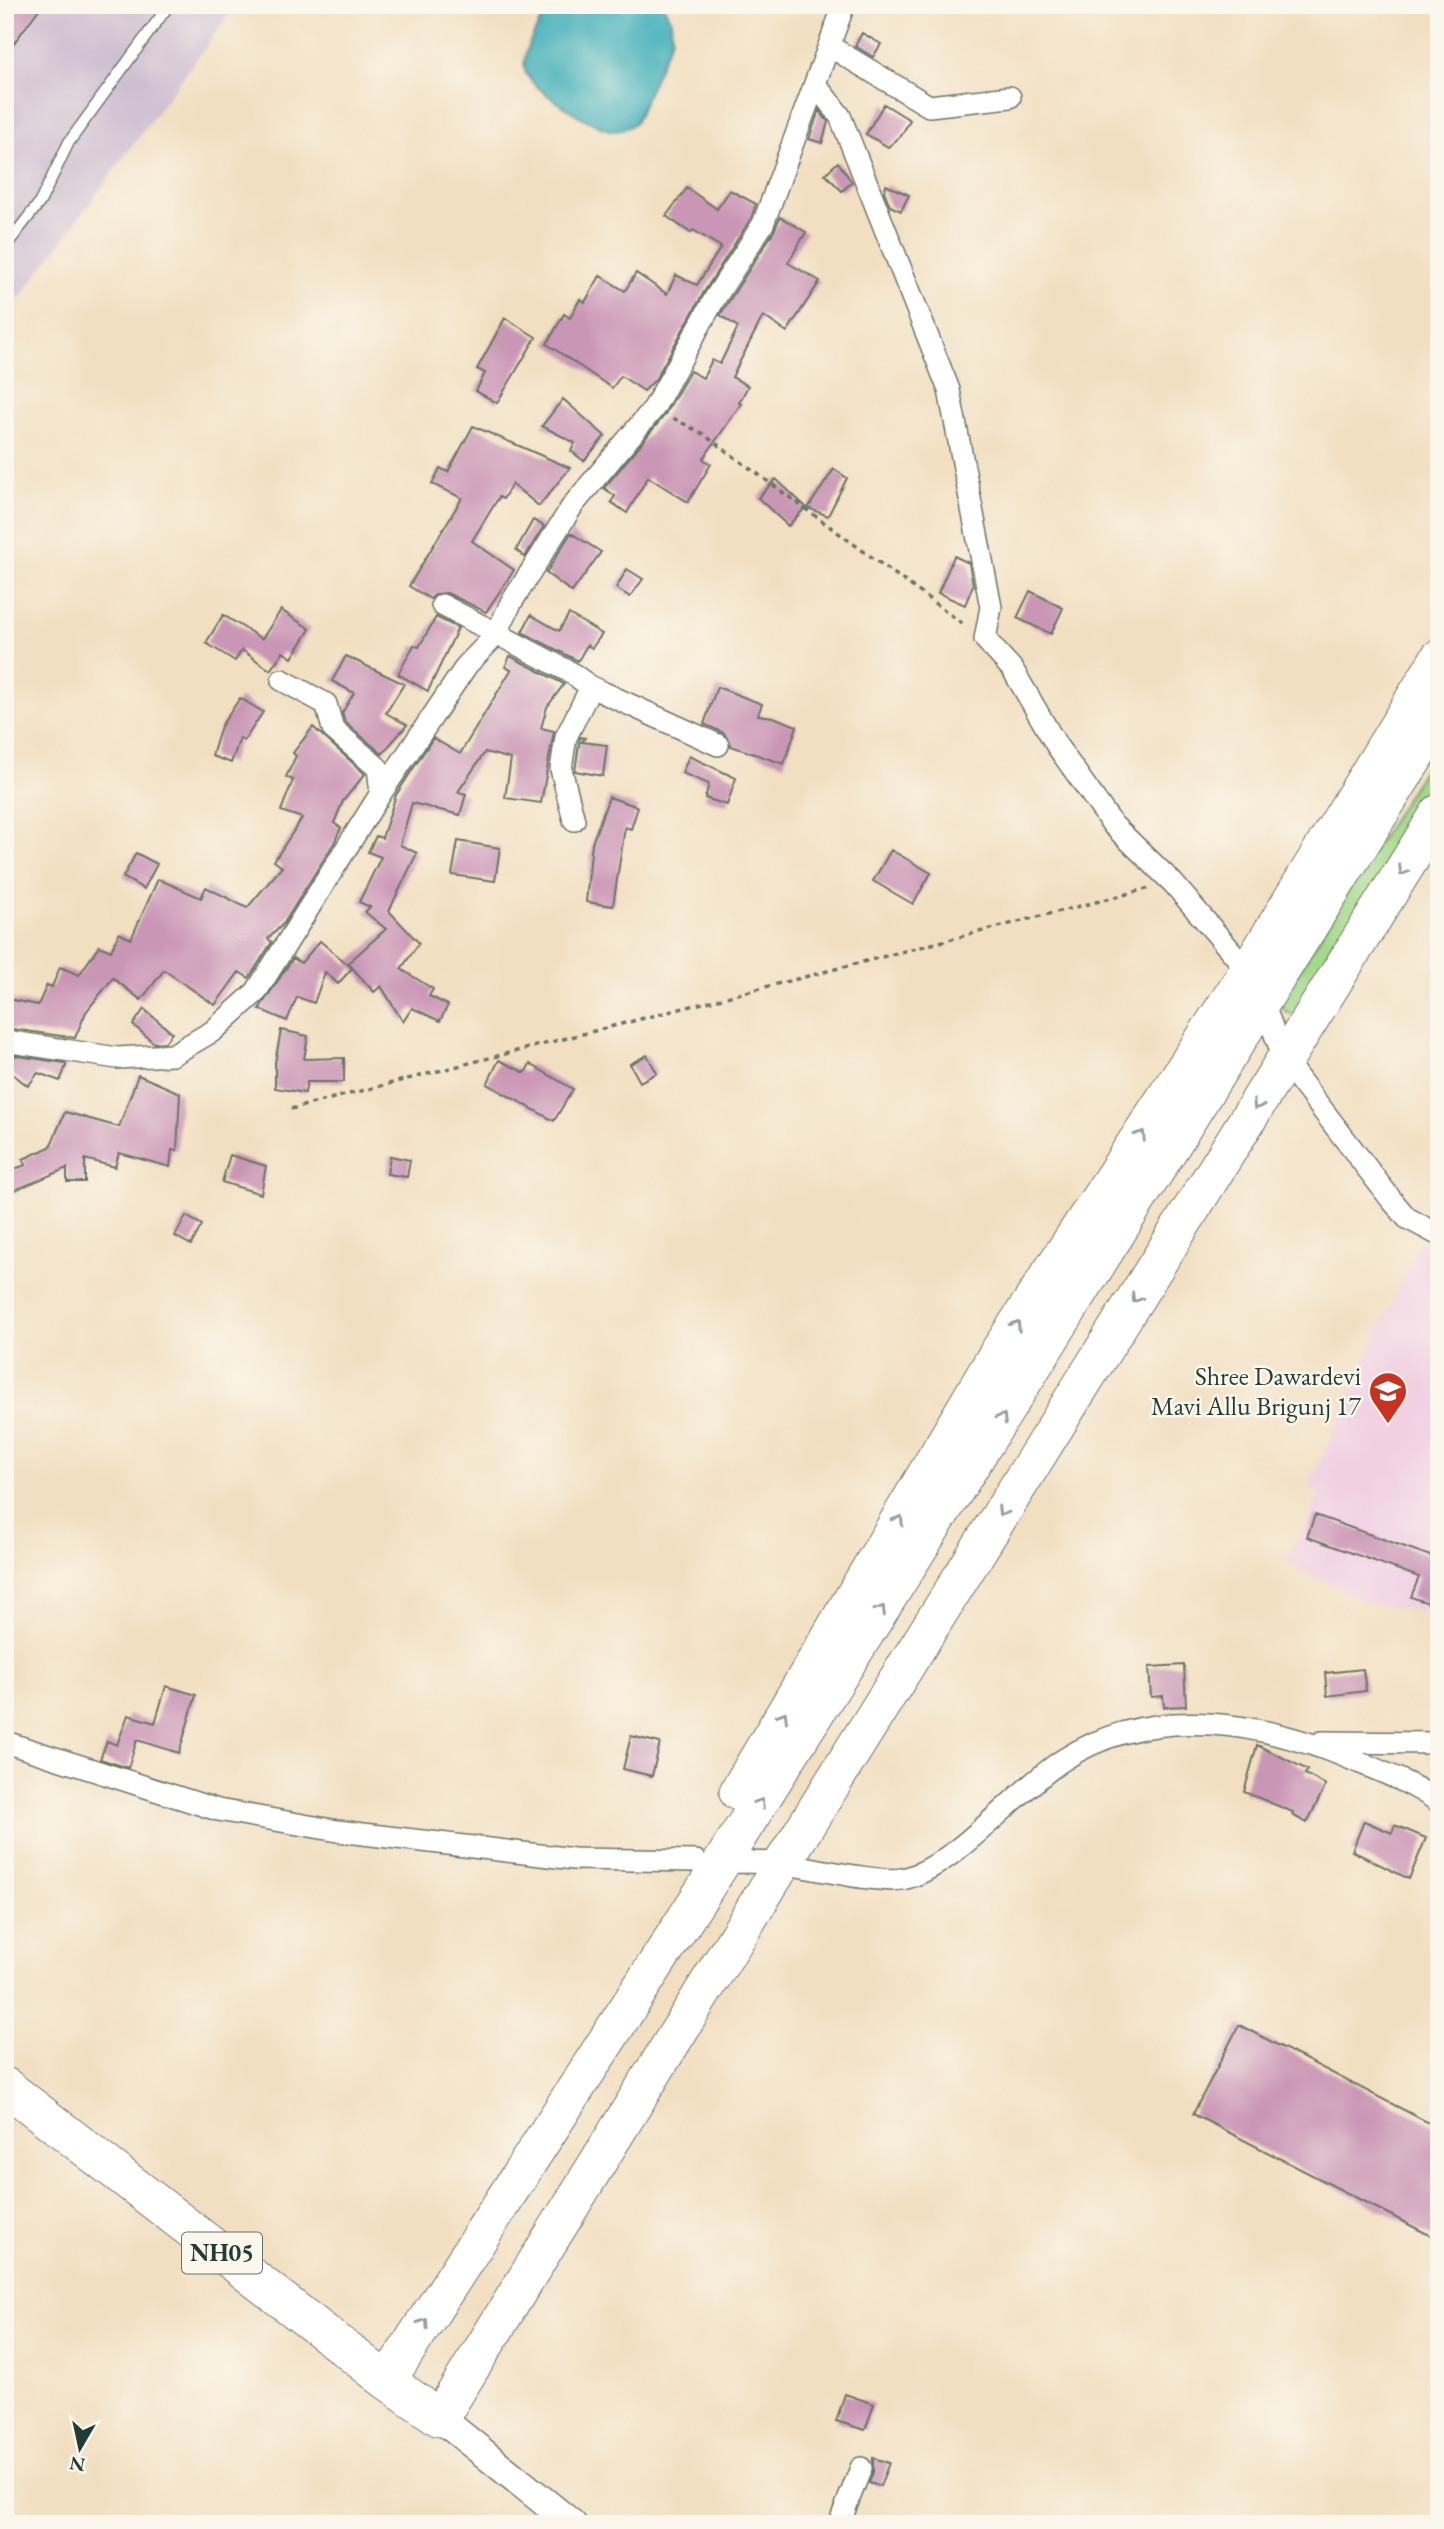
<svg xmlns="http://www.w3.org/2000/svg" width="1444" height="2529" viewBox="0 0 1444 2529" font-family="'EB Garamond',serif">
<style>
.built{fill:#f1d0e3}
.industrial{fill:#cebed1}
.green{fill:#a3d98a;stroke:#618b5f;stroke-width:2}
.water{fill:#3fafb9;stroke:#2f7676;stroke-width:2}
.building{fill:#ca96b6}
.lines{fill:none;stroke-linecap:round;stroke-linejoin:round}
.lane-casing{stroke:#697665;stroke-width:13}
.street-casing{stroke:#697665;stroke-width:24}
.secondary-casing{stroke:#697665;stroke-width:31}
.highway-casing{stroke:#697665;stroke-width:39}
.path{stroke:#697665;stroke-width:3.5;stroke-dasharray:5 5;stroke-linecap:butt}
.lane{stroke:#fff;stroke-width:10}
.street{stroke:#fff;stroke-width:21}
.secondary{stroke:#fff;stroke-width:28}
.highway{stroke:#fff;stroke-width:37}
.oneway{stroke:#8f9e9a}
.labels{text-anchor:middle;stroke-width:5;stroke-linejoin:round;paint-order:stroke}
.shield{fill:#fbf7ec;stroke:#61756b;stroke-width:2}
.shield-label{font-size:24px;font-weight:bold;fill:#1f3d34}
.poi-label{font-size:26px;fill:#1f3d34;stroke:#fbf7ec;text-anchor:end}
</style>
<rect width="100%" height="100%" fill="#fbf7ec"/>
<filter id="ink" filterUnits="userSpaceOnUse"><feTurbulence type="fractalNoise" baseFrequency=".0143" numOctaves="2"/><feDisplacementMap in="SourceGraphic" scale="14" xChannelSelector="R" yChannelSelector="G"/><feConvolveMatrix kernelMatrix="1 2 1 2 8 2 1 2 1" color-interpolation-filters="sRGB"/></filter>
<filter id="wash" filterUnits="userSpaceOnUse"><feTurbulence type="fractalNoise" baseFrequency=".00686" numOctaves="4" result="noise"/><feDisplacementMap in="SourceGraphic" scale="28" xChannelSelector="R" yChannelSelector="G"/><feGaussianBlur stdDeviation="1.57" result="paint"/><feColorMatrix in="noise" values="0 0 0 0 0 0 0 0 0 0 0 0 0 0 0 0 0 1.4 0 .05"/><feComposite in="paint" operator="in"/></filter>
<g filter="url(#wash)">
<rect width="100%" height="100%" fill="#f2dfc1"/>
<!-- built -->
<path class="built" d="M1420,1240L1439,1246V1613L1371,1604L1285,1562L1320,1496L1308,1487Z"/>
<!-- industrial -->
<path class="industrial" d="M5,5H236L5,318Z"/>
<!-- green -->
<path class="green" d="M1439,745V785L1297,1015C1286,1014 1283,1011 1280,1001Z"/>
<!-- water -->
<path class="water" d="M550,5H663L671,20L672,38L635,123C627,128 619,133 609,130C592,126 529,88 525,71C520,51 541,23 550,5Z"/>
<g id="blocks">
<!-- building -->
<path class="building" d="M5,5H42L5,55Z
M862,33L881,44L873,57L855,46Z
M884,104L910,120L901,136L888,147L866,134Z
M819,110L828,122L822,143L809,139Z
M838,162L852,182L842,191L825,174Z
M886,185L909,195L901,211L890,206L884,191Z
M687,188L717,209L730,190L756,204L751,218L704,292L655,380L644,391L621,376L612,388L547,344L564,314L570,318L580,299L585,302L600,276L625,291L636,273L667,294L676,275L697,285L721,247L693,230L691,233L666,216Z
M780,217L806,232L788,263L820,281L787,332L763,316L732,377L748,386L739,403L741,404L703,459L711,464L688,502L648,477L627,513L611,502L615,496L604,488L664,416L690,371L703,378L712,360L720,364L738,327L720,315L774,231Z
M505,318L536,337L497,403L476,391L485,373L477,369Z
M563,399L605,436L584,461L571,451L575,443L542,426Z
M473,426L570,468L539,506L512,484L503,499L499,497L472,541L514,570L486,612L447,593L436,594L430,599L409,586L462,498L432,484L440,468L448,472Z
M834,469L847,478L828,516L808,508Z
M776,479L806,507L788,526L758,498Z
M533,520L544,526L525,557L516,550Z
M571,533L601,552L572,592L546,573Z
M954,556L969,563L973,585L965,605L938,593Z
M627,569L643,579L630,597L616,588Z
M1030,591L1063,608L1051,634L1017,618Z
M281,610L310,629L292,658L283,652L270,670L242,650L235,661L206,643L223,615L262,639Z
M569,614L602,634L592,648L587,645L578,661L522,632L531,615L559,631Z
M436,617L458,628L428,691L398,674L414,645L419,647Z
M346,656L404,684L386,713L407,725L382,754L345,722L342,713L354,693L332,681Z
M510,656L564,684L547,707L541,728L554,731L541,803L505,798L511,759L485,752L458,792L466,794L460,815L412,803L400,845L417,853L389,911L419,943L401,969L433,989L429,996L448,1005L440,1021L412,1008L403,1022L381,986L374,992L348,963L386,929L365,912L370,907L359,902L381,857L368,852L376,836L382,838L396,795L433,738L460,754L511,670L505,667Z
M717,687L762,704L758,715L773,717L797,726L784,764L731,746L724,733L704,724Z
M240,698L263,712L244,741L240,738L231,763L212,756L221,726Z
M313,727L365,774L343,801L334,823L341,828L334,843L284,923L268,939L272,942L249,978L239,972L215,1005L164,970L141,1000L113,978L86,1012L75,1038L5,1028L8,999L38,1005L47,985L52,987L60,967L79,975L99,946L111,951L119,933L131,939L158,879L201,898L206,887L247,908L282,867L274,861L302,818L281,811L293,780L286,777L296,756L293,753Z
M580,737L585,738L582,742L607,745L603,776L575,771Z
M689,756L736,778L727,805L705,798L709,784L682,773Z
M609,797L638,807L631,829L625,827L613,906L586,902L592,843Z
M458,841L500,848L495,881L452,875Z
M891,850L931,873L913,904L873,881Z
M136,853L157,864L144,889L123,877Z
M320,941L352,968L338,984L325,972L314,1003L297,997L287,1021L259,1009L293,958L301,963Z
M144,1009L172,1033L165,1042L154,1043L133,1025Z
M281,1030L308,1036L304,1059L344,1058V1082H307L305,1093L275,1088V1063Z
M5,1054L65,1063L66,1066L60,1081L38,1073L28,1086L5,1068Z
M647,1055L657,1073L640,1082L630,1064Z
M499,1060L525,1073L530,1064L573,1089L554,1121L487,1084Z
M138,1075L180,1093L177,1150H172L170,1167L119,1153L115,1167L85,1159V1182H67V1168L11,1192L5,1172L26,1165L23,1159L50,1147L65,1112L119,1127Z
M230,1155L266,1166L261,1194L222,1182Z
M390,1156L410,1160L407,1177L387,1174Z
M186,1216L202,1225L191,1245L175,1236Z
M1315,1515L1439,1559V1583L1431,1604L1411,1597L1419,1577L1307,1537Z
M1184,1665L1186,1706L1164,1707L1163,1696L1151,1697L1149,1667Z
M1363,1669L1366,1691L1327,1696L1325,1673Z
M166,1686L196,1695L179,1753L137,1740L128,1768L100,1759L107,1741L117,1745L128,1715L155,1723Z
M631,1736L660,1743L652,1776L623,1769Z
M1257,1745L1308,1770L1305,1774L1326,1785L1307,1823L1292,1815L1293,1812L1244,1792Z
M1364,1821L1392,1833L1395,1825L1426,1838L1409,1879L1352,1851Z
M1239,2025L1439,2128V2240L1193,2114Z
M845,2394L874,2404L865,2430L836,2421Z
M873,2458L889,2463L880,2486L869,2483L873,2472Z"/>
</g>
</g>
<g filter="url(#ink)">
<use href="#blocks" fill-opacity="0" stroke="#697665" stroke-width="2"/>
<g class="lines">
<defs>
<path id="lane" d="M5,247L40,202L69,142L169,5"/>
<path id="street" d="M831,47L929,106L1010,97
M815,84L840,116L949,390L991,607L985,639L1013,670L1057,746L1113,825L1173,883L1243,965L1263,1003L1285,1061L1390,1198L1407,1218L1439,1235
M442,605L570,672L591,687L718,745
M282,680L326,704L333,729L378,768L381,793
M574,820L561,769L566,737L591,687
M5,1041L117,1058L172,1055L213,1031L256,992L381,793L467,665L496,635L511,603L573,505L654,408L715,298L763,224L844,5
M5,1742L218,1810L338,1831L574,1859L696,1861
M1322,1742L1439,1743
M722,1862C743,1863 765,1861 786,1864C814,1868 876,1883 902,1879C952,1870 1017,1789 1063,1760C1155,1700 1269,1723 1363,1764C1390,1775 1415,1785 1439,1802
M839,2524L861,2468"/>
<path id="secondary" d="M440,2418L572,2524"/>
<path id="highway" d="M738,1792L996,1356L1247,973L1439,658
M5,2086L387,2381L440,2418L782,1864L1439,813
M387,2381L722,1862L1439,719"/>
</defs>
<!-- lane casing -->
<use href="#lane" class="lane-casing"/>
<!-- street casing -->
<use href="#street" class="street-casing"/>
<!-- secondary casing -->
<use href="#secondary" class="secondary-casing"/>
<!-- highway casing -->
<use href="#highway" class="highway-casing"/>
<!-- path -->
<path class="path" d="M673,418L703,434L966,626
M291,1109L1150,888"/>
<!-- lane -->
<use href="#lane" class="lane"/>
<!-- street -->
<use href="#street" class="street"/>
<!-- secondary -->
<use href="#secondary" class="secondary"/>
<!-- highway -->
<use href="#highway" class="highway"/>
</g>
<!-- one-way arrows -->
<defs><path id="oneway-chevron" d="M-2-3.5L2.5 0L-2 3.5" fill="none" stroke-width="1.6" stroke-linecap="round" stroke-linejoin="round" transform="scale(1.75)"/></defs>
<g class="oneway">
<use href="#oneway-chevron" transform="translate(1403 871) rotate(122)"/>
<use href="#oneway-chevron" transform="translate(1257 1105) rotate(122)"/>
<use href="#oneway-chevron" transform="translate(1141 1135) rotate(-57)"/>
<use href="#oneway-chevron" transform="translate(1136 1298) rotate(122)"/>
<use href="#oneway-chevron" transform="translate(1016 1325) rotate(-57)"/>
<use href="#oneway-chevron" transform="translate(1002 1418) rotate(-58)"/>
<use href="#oneway-chevron" transform="translate(1002 1512) rotate(122)"/>
<use href="#oneway-chevron" transform="translate(899 1520) rotate(-59)"/>
<use href="#oneway-chevron" transform="translate(881 1610) rotate(-58)"/>
<use href="#oneway-chevron" transform="translate(783 1716) rotate(-59)"/>
<use href="#oneway-chevron" transform="translate(760 1803) rotate(-58)"/>
<use href="#oneway-chevron" transform="translate(424 2323) rotate(-57)"/>
</g>
</g>
<!-- icons -->
<defs>
<symbol id="school-pin" viewBox="-11 -11 22 30"><path d="M0 17L-7.5 6A9.5 9.5 0 1 1 7.5 6Z" fill="#c8321e" stroke="#fbf7ec"/><path d="M0-5L7-2L0 1L-7-2ZM-4 1L0 2.5L4 1V4Q0 6-4 4Z" fill="#fff"/></symbol>
</defs>
<g fill-rule="evenodd">
<use href="#school-pin" x="1366" y="1369" width="44" height="60"/>
</g>
<g class="labels">
<!-- shield labels -->
<rect class="shield" x="182" y="2232.5" width="80" height="41" rx="5"/>
<g class="shield-label">
<text x="222" y="2261">NH05</text>
</g>
<!-- poi labels -->
<g class="poi-label">
<text x="1361" y="1385">Shree Dawardevi<tspan x="1361" dy="30">Mavi Allu Brigunj 17</tspan></text>
</g>
</g>
<!-- margin -->
<rect width="1444" height="2529" fill="none" stroke="#fbf7ec" stroke-width="28"/>
<!-- north arrow -->
<g transform="translate(80 2448) rotate(189)" stroke="#fbf7ec" stroke-width="5" paint-order="stroke">
<path d="M0-5L12 26L0 18L-12 26Z" fill="#1f3d34"/>
<text y="-10" font-size="19" font-weight="bold" text-anchor="middle" fill="#1f3d34">N</text>
</g>
</svg>
